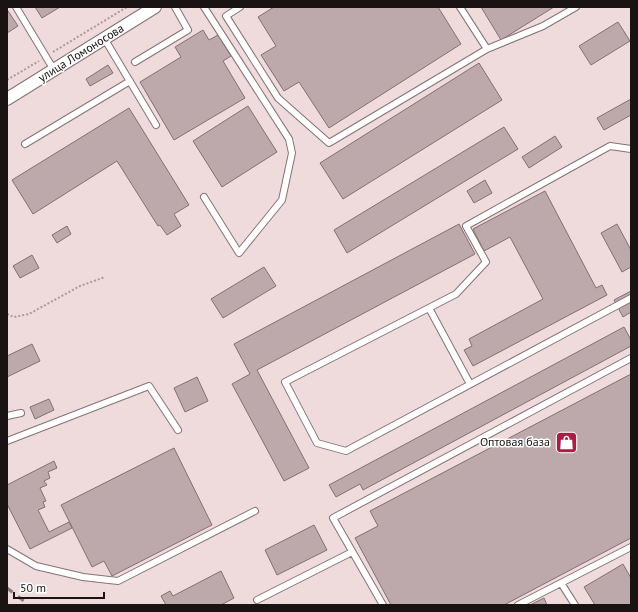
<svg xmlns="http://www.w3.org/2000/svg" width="638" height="612" viewBox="0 0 638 612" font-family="'PT Sans',sans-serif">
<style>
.building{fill:#bda9ab;stroke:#827072}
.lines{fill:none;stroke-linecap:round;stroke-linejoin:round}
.service-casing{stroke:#857375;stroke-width:8}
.minor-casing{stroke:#857375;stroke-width:14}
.path{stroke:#ab9a9c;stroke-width:2;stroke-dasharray:2 2;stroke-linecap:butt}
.service{stroke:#fff;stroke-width:6}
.minor{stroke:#fff;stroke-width:12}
.rail{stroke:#8b7d7e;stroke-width:3;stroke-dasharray:7 7;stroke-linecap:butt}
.labels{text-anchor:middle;stroke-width:3;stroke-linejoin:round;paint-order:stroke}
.street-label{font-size:12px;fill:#1a1313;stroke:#fff}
.poi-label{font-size:12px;fill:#1a1313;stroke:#fff;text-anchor:end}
</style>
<rect width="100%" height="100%" fill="#efdadc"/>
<!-- building -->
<path class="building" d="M35,7H60L42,18Z
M274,7H438L461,44L329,128L299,82L284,91L261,55L276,46L258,17Z
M481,7H554L501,40Z
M7,11H8L18,26L7,33Z
M618,22L630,41L591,65L579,46Z
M203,30L209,40L218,35L231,56L223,61L245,98L174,140L140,82L181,57L175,47Z
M479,63L502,100L343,199L320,163Z
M108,65L113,73L90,86L86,79Z
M631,99V115L604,130L597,118Z
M248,106L277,152L222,187L193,141Z
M129,108L189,205L174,214L181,226L167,235L160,225L158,226L117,161L33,214L12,180Z
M504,127L518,149L347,253L334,230Z
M555,136L562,147L529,168L522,157Z
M485,180L492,193L474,203L467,191Z
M545,191L596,288L602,285L607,295L473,366L464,350L472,346L469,339L543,299L510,237L484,251L473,229Z
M459,224L475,254L257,370L309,468L284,481L232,384L250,374L234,344Z
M617,224L631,250V267L622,272L601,233Z
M67,226L71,234L57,243L52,235Z
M32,255L39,268L20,278L13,266Z
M264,267L276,286L223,318L211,299Z
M631,291V312L623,317L614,300Z
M624,327L631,340V346L363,490L360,484L336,497L329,485Z
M32,344L40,361L7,377V356Z
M631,374V538L504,605H391L355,538L378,526L370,511Z
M197,377L208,401L185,412L174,388Z
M49,399L54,410L35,419L30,407Z
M174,448L212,525L112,576L104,561L92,567L61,505Z
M54,461L57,468L48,472L50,478L44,481L47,485L40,488L46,501L43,502L45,507L38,510L49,532L69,522L72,528L30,549L7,504V485Z
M314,525L327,550L277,575L265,550Z
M623,564L631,578V605H595L584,587Z
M221,571L234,598L221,605H166L161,596L170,591L173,596Z
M544,598L547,605H530Z"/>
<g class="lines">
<defs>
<path id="service" d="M16,7L54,70L46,57
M240,7L226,16L278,98L329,143L487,49L460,7
M104,38L156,125
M487,49L543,26L576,7
M135,62L188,30L175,7
M25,144L130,81
M631,149L610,146L466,226L486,262L456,294L285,382L317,443L346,451L631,298
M204,197L239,253L282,200L292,153L289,139L204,7
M429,308L470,384
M7,416L21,413
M7,441L149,386L178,430
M7,549L36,566L83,577L118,581L255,511
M561,583L575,605
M257,600L352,552
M383,605L333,518L631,358
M518,605L631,547"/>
<path id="minor" d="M7,99L155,7"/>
</defs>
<!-- service casing -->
<use href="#service" class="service-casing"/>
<!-- minor casing -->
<use href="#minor" class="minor-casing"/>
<!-- path -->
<path class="path" d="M53,52L127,7
M7,80L39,61
M7,314L14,317L29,314L80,286L105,277"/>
<!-- service -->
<use href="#service" class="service"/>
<!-- minor -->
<use href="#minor" class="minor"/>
<!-- rail -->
<path class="rail" d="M7,588L29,605"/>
</g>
<!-- icons -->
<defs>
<symbol id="shop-square" viewBox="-11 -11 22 22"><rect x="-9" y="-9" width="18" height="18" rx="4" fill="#ae1b44" stroke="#fff"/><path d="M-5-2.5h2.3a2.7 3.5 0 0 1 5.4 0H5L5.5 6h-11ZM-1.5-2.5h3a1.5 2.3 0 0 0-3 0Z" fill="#fff"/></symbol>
</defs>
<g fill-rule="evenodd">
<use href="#shop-square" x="554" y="430" width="25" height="25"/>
</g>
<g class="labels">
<!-- street labels -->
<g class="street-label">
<text transform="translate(81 53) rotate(-32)" y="4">улица Ломоносова</text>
</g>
<!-- poi labels -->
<g class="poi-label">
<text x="550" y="446">Оптовая база</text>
</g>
</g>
<!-- border -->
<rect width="638" height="612" fill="none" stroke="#1a1313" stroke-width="16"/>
<!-- scale -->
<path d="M14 592v6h90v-6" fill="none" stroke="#1a1313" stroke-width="2"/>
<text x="20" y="592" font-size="12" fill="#1a1313" stroke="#ffffff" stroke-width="3" paint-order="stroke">50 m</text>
</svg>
